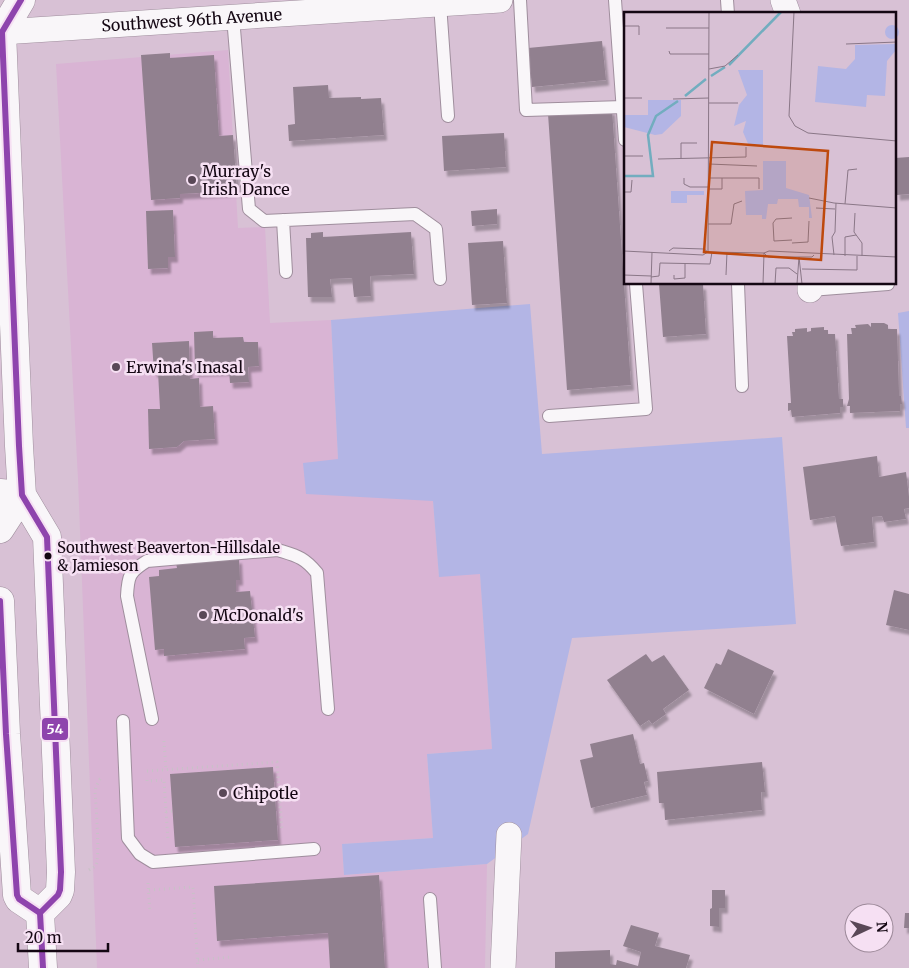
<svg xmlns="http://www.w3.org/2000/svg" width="909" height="968" viewBox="0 0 909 968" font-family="Merriweather,serif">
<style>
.built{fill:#d9b4d4}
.green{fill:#b3b5e5}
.building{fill:#91808f;filter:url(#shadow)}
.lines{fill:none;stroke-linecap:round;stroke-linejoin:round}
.lane-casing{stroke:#9f8e9d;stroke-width:14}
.street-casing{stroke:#9f8e9d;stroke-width:26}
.secondary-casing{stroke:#9f8e9d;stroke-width:29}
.primary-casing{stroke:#9f8e9d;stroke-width:29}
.path{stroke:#c8c2c7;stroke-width:3;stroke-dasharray:1 4;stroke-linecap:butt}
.lane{stroke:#f9f6f9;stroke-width:12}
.street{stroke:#f9f6f9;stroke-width:25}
.secondary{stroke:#f9f6f9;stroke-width:28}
.primary{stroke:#f9f6f9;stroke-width:28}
.bus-1-casing{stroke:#f6e0f3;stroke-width:10}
.bus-1{stroke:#8e44ad;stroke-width:6}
.poi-dot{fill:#594857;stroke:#f6e0f3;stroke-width:2}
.bus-dot{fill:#140713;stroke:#f6e0f3;stroke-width:2}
.labels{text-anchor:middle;stroke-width:5;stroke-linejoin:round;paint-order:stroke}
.bus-label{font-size:15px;fill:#140713;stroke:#f6e0f3;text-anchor:start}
.street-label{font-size:16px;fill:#140713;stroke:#f6e0f3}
.poi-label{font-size:16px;fill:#140713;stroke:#f6e0f3;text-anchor:start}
.inset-river{fill:none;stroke:#72adbf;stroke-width:2.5}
.inset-road{fill:none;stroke:#8a7787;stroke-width:1}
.view{fill:#be490d;fill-opacity:0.15;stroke:#be490d;stroke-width:2.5}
.inset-edge{fill:none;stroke:#140713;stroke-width:2.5}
.line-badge{stroke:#f6e0f3;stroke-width:2}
.badge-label{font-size:14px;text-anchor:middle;font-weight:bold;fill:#fff}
</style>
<defs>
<filter id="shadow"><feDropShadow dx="3" dy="5.5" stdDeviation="1" flood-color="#0004"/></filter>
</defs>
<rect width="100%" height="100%" fill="#d8c1d5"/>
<!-- built -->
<path class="built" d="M228,50L238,228L265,227L270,323L331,320L338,459L433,501L439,576L480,573L492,749L427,754L433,838L342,844L344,875L487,864L485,968H97L78,479L56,64Z"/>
<!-- green -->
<path class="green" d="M530,304L542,454L782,437L796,624L572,638L528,834L487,864L344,875L342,844L433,838L427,754L492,749L480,574L439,577L433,501L306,494L303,463L338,459L331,320Z
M909,311V428H906L898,313Z"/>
<!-- building -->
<path class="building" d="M602,41L606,80L532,87L528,48Z
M170,53V58L214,55L219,136L233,135L237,191L180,194V198L151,200L141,55Z
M328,85L329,98L361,97V99L381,98L384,135L289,141L288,125L295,124L293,87Z
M612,109L631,385L567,390L548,114Z
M504,133L506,167L444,171L442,136Z
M909,157V194L897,195L895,158Z
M497,209V224L472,226L471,211Z
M173,210L175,257H168V268L148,269L146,211Z
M323,232V237L411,232L414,274L370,276L371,296L354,297L352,278L330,279L332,297H308L306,238H311V233Z
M503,241L507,303L472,305L468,243Z
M659,284H703L706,334L663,337Z
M871,323H884L888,325V329H897L899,392V396H901L902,404H900V411L850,413V406H847L849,399L847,334H852L851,328H856L855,325L868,324L871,327Z
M824,327V330H828V334H835L839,399H843V407H840V413L792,417L791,410L788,411V403H791L787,336H793L792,332H795V329L807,328V332L811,331V328Z
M213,331V338L243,337L244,342H258L259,366L248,367L249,382L230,383L229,370L195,371L194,332Z
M189,341L190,379L199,378L200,407L213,406L215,439L184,441L177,447L149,449L148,409H160L158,372H154L152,343Z
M877,456L879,477L906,472L909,497V508L904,509L906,519L884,522L882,516L872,517L874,542L841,546L835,516L810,520L803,467Z
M239,558L240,580H236V592L250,591L255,637L244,638L245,649L164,656V649L155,650L149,577L159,576V570L177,568L176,563Z
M894,590L909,594V630L886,625Z
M728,649L774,671L754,714L704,688L716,663L721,665Z
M646,654L652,662L664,655L689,690L663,709L666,714L652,724L649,720L640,726L607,680Z
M633,734L640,764L644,763L648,781L644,782L647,795L591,808L580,760L593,757L590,744Z
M762,762L765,792H761L762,810L665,820L664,803H659L657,772Z
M273,767L278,840L175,847L170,774Z
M379,875L385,968H330L328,933L217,941L214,886Z
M712,890H725V908H719V927L710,926V909L712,908Z
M905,913H909V928H904Z
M631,925L659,933L655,946L690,955L686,968H555V952L610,950V964L616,965L617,960L638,966L641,952L623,946Z"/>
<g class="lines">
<defs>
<path id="lane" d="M520,0L526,110L623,107
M615,0L625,140
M727,0L728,14
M440,4L448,116
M233,17L249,209L264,221L415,214L436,229L440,279
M283,220L286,272
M738,284L742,386
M810,290L888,284
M549,416L646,409L636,284
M152,719L127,596C128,576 129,572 147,561L278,550C297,556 304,557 317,573L328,709
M123,721L128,838L140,854L153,862L314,849
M430,899L435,968"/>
<g id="street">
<path d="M783,0L788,14"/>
<path id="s1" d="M2,32L500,0"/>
<path d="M810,284V290"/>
<path d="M503,968L509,835"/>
</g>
<path id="secondary" d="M0,493L22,495"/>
<path id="primary" d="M21,0L2,32L19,446L22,495L47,537L61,872L60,890L58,895L40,913L43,968
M0,529L22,495
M0,601L6,734L17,895L19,899L40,913"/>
</defs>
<!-- lane casing -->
<use href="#lane" class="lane-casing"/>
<!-- street casing -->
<use href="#street" class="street-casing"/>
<!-- secondary casing -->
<use href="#secondary" class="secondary-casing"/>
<!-- primary casing -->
<use href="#primary" class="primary-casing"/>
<!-- path -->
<path class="path" d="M164,741L166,770
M147,771L277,762L282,831
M147,780V781L164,780L168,841
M166,812L172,811
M89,870C92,868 94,868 96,865C100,857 96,804 95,792L96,787L100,779L103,778
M148,883L150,912
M149,890L193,887L198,968
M198,960L231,957"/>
<!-- lane -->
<use href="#lane" class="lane"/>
<!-- street -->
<use href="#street" class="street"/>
<!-- secondary -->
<use href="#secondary" class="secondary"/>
<!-- primary -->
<use href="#primary" class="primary"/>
<defs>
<path id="bus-1" d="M21,0L2,32L19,446L22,495L47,537L61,872L60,890L58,895L40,913L43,968
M0,601L6,734L17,895L19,899L40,913"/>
</defs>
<!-- bus-1 casing -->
<use href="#bus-1" class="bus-1-casing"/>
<!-- bus-1 -->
<use href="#bus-1" class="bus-1"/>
</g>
<!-- markers -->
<g class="poi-dot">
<circle cx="192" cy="180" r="5"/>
<circle cx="116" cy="367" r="5"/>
<circle cx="203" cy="615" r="5"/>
<circle cx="223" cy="793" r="5"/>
</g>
<circle class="bus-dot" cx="48" cy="556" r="4.5"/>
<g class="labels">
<!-- bus labels -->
<g class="bus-label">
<text x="57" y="553">Southwest Beaverton-Hillsdale<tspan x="57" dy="18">&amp; Jamieson</tspan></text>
</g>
<!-- street labels -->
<g class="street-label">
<text dy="6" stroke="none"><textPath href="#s1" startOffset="190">Southwest 96th Avenue</textPath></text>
</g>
<!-- poi labels -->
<g class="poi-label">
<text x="202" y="177">Murray's<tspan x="202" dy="18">Irish Dance</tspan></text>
<text x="126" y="373">Erwina's Inasal</text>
<text x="213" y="621">McDonald's</text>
<text x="233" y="799">Chipotle</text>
</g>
</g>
<!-- overview -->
<g transform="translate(624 12)">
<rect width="272" height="272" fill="#d8c1d5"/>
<path d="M261 20a7 7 0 1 1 14 0a7 7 0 1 1-14 0ZM272,32V38L263,49L261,84L243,83L242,95L191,90L194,54L222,57L231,47V33ZM114,58H139V134H125L119,120L122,109L110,114L115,93L123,83ZM24,88H57V104L38,122L31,123L0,115V103H24ZM139,149H162V176L185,183L188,206H185V195H175L174,187H154L153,192H144L142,207H138V203H122L121,179L139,178ZM47,179H80V183H63V191H47Z" fill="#b3b5e5"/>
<path class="inset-river" d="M105,53L157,0M87,64L101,55M61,84L82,67M0,164H29L24,123L32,104L54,89"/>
<path class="inset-road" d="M170,0L165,104L171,114L184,121L273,129M0,14H15V23M42,16H85M222,32L273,30M45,39L46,42H85M85,57L101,54L114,43M0,86H18M49,87L85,86M85,91H114M0,144H19M34,147L122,145V135M57,147V131H73M85,152L133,154M60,166V172L66,175H84M85,166H135V177M84,177H98V166M0,180H7L8,168M185,186L210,191L273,196M221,192L224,158L233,157M192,196L211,197M231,201L230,220L238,231V244M84,212H107L110,192L118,189M168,228L150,229L149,211L152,207L168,206M168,231L184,230L185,209M0,239L79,243L84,240M45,239L49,236L80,237L84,240L140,241L145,239L273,245M84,240L85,0M140,241L144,245H188L190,243M210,243L208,225L211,220L212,191M221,244V225L232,223M175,245L178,272M178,257L233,258V244M0,263L27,264M50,263V267L61,266V251M102,263L103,240M27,265L35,264L36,251L86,252L88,240M27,272L28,240M139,272L140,241M151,272L152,256H165L173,262M173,272L175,245"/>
<path class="view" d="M88,130L204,139L197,248L80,240Z"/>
<rect width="272" height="272" class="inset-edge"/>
</g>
<rect class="line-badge" x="41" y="717" width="28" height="24" rx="5" fill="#8e44ad"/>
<g class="badge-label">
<text x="55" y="734">54</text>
</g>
<!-- north arrow -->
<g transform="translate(869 928) rotate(86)"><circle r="24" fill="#f6e0f3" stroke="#9c8999"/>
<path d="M0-4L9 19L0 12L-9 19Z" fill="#594857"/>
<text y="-8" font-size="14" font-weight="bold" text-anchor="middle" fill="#140713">N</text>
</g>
<!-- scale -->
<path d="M18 943v8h90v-8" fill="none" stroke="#140713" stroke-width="2.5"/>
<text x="25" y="943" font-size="15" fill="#140713" stroke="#f6e0f3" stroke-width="4" paint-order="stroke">20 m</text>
</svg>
